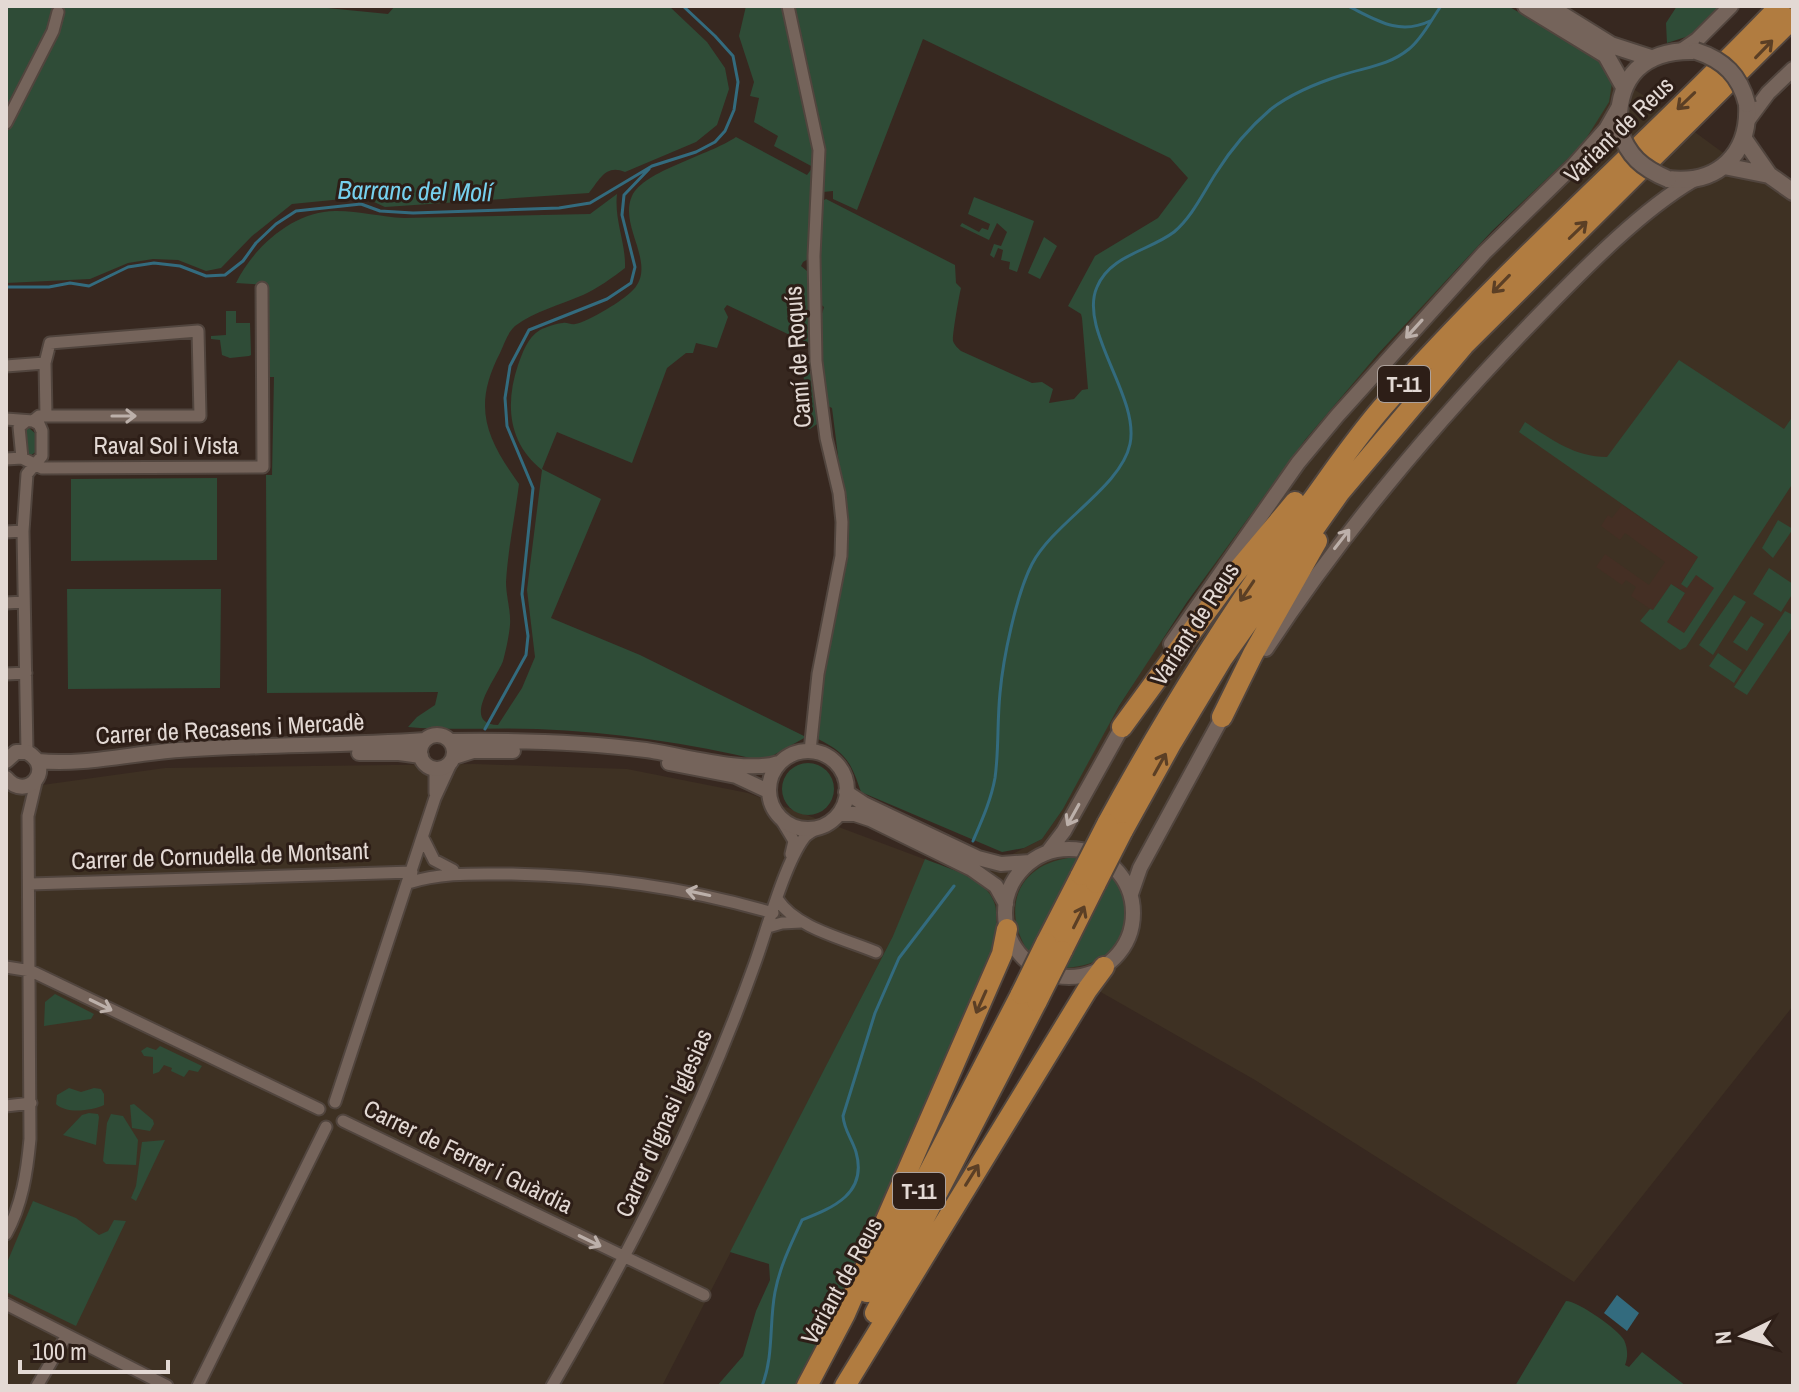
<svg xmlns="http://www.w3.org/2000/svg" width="1799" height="1392" viewBox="0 0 1799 1392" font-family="'Archivo Narrow',sans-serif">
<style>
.industrial{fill:#3e3123}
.built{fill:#442f24}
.green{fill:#2f4c37}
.water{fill:#336b7e}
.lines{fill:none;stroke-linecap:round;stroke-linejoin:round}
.stream{stroke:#336b7e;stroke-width:3}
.minor-casing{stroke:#51453e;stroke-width:15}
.tertiary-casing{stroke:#51453e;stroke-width:18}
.secondary-casing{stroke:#51453e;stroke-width:20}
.motorway-casing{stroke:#51453e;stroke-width:24}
.minor{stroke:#75645b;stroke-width:11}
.tertiary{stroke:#75645b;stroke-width:14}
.secondary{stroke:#75645b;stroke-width:16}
.motorway{stroke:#b17c40;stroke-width:20}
.secondary-bridge-casing{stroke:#51453e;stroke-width:20;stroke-linecap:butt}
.motorway-bridge-casing{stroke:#51453e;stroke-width:24;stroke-linecap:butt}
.secondary-bridge{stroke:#75645b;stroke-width:16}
.motorway-bridge{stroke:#b17c40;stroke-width:20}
.oneway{stroke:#5b3f25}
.oneway2{stroke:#bcb0aa}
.labels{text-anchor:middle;stroke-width:6;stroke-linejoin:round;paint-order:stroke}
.shield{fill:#2d1e17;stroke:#aca19b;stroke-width:2}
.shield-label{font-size:22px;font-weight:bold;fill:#e3d9d4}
.street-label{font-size:24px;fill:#e3d9d4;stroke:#2d1e17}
.water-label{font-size:26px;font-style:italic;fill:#76d0ee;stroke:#2d1e17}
</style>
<rect width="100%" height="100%" fill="#372820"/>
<!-- industrial -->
<path class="industrial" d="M1614,77L1651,100L1793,204V1006L1574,1282L1255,1080L999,934L893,936L662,1386H6V790L165,768L474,764L627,769L748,793L924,859L964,879L1042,839L1063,809L1110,721L1151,656L1245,520L1308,437L1359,376L1432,295L1537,187L1582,145L1611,78Z"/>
<!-- built -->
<path class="built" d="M1622,505L1698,557L1681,583L1696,575L1715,588L1683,634L1667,622L1685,593L1671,584L1653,611L1631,596L1636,587L1626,580L1622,585L1596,567L1605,554L1649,585L1665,562L1625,533L1620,540L1601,526L1608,515L1612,518Z"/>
<!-- green -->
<path class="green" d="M6,6H50L58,11L67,6H307L388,14L395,6H669L707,42L725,68L729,89L717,125L696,142L625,172C606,164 600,179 589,193L385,207L363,197L292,204L252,236L221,268L206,271L178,260L153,259L128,263L90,279L6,283Z
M746,6H786L814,145L810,258L803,262L801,266L807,271L810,278L811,345L727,305L724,309L728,317L717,348L696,343L693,353H686L667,368L632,463L557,432L542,469L601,499L551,618L640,655L806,737L763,761C688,743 614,732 537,729C494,727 452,731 408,727L417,717L435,705L438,692L267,693L266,475H272L274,377H267L266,285L236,283C254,246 295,210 337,211C360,211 381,217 404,218L590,214L617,194C614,220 626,243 625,268C612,278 598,288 583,295C560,305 535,311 515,326C508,332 504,344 500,353C472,407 486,438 519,484C515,516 508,549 506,582C506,596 511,611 510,625C509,636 506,650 503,661C498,676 459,724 498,725L522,688L535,657L527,590L542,470C508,443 505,404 518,365C523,352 527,338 540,330C546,327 557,323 563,323C567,322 571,325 575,324C588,322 624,300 633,290C658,264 618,226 632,196C643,171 710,155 736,137L807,175L813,167L774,146L778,136L754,122L759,98L750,96L754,82L739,36Z
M793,6H1508L1598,59L1609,69L1612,83L1609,102L1582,145L1492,231L1378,354L1305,440L1187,602L1119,706L1063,809L1042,839L1024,848L1002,852L861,792C851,762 846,753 818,739L822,685L842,580L847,527L832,408L824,404L818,327L824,307L818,302L820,202L826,199L955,265L956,283L961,288C959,296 952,336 953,341C955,346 957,347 961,351L1032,383L1042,382L1053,389L1049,403L1074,399L1082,390L1088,389L1082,318L1081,314L1068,306L1095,256L1158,218L1188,178L1170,158L923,39L857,210L833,199V191L823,192V149Z
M1677,6H1722L1692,35L1667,43L1666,23Z
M974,197L1034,221L1017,272L1009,269L1010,262L1001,260L1003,250L998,248L994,258L990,255L994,244L1001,246L1007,232L997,223L989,240L960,226L962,223L979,232L982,228L988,230L990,224L968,214Z
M1044,237L1057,246L1040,279L1028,273Z
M226,311H236V323H250L251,355L249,356L230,358L222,355L220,340L211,339V336L226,335Z
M801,352L812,358L817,424L810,429L802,428L800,426L808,419Z
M1679,360L1784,429L1793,416V483L1686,647L1680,650L1640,621L1650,609L1653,610L1671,584L1685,593L1667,622L1684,633L1714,588L1696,575L1687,588L1681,584L1698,557L1519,432L1525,422C1552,440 1575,457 1607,457Z
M28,427L36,434L37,451L30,456L26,454L24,432Z
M217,478V560L71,561V479Z
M1778,520L1793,529L1773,558L1762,548Z
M1769,568L1793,584V593L1781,612L1753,594Z
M67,589H221L220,688L68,689Z
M1734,595L1746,602L1713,655L1699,645Z
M1785,611L1793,615V626L1747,695L1734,687Z
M1751,616L1764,624L1747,651L1733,642Z
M1718,653L1742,670L1734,683L1709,666Z
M782 789a26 26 0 1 1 52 0a26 26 0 1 1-52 0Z
M1078,857L1029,953C998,905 1021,860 1078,857Z
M925,859C947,868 986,878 994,902C998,911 994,918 998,926L994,956L842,1301L795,1386H717L743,1356L756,1311L770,1280L769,1264L730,1252L893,936Z
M1112,874C1143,921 1120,967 1063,968Z
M55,994L94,1014L91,1019L44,1026L45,1002Z
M160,1046L202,1066L198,1072L189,1070L184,1077L171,1071L172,1068L164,1065L159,1072L153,1074V1057L144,1056L141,1051L147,1047L156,1050Z
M69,1088L81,1092L94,1088L101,1089L104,1094V1105C91,1111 66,1114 56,1104L57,1095Z
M134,1104L153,1120L154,1124L150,1131L132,1128L130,1105Z
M89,1113L98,1114L99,1117L96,1145L63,1135L82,1115Z
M111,1114L123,1116L138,1140L136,1165L106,1164L103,1161L107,1123Z
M165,1140L136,1201L131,1198L136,1186L142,1142Z
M33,1201L76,1218L99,1235L108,1231L114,1220L126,1221L76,1326L6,1292V1265Z
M1566,1301C1578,1301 1619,1330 1624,1340C1628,1349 1628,1357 1625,1365L1629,1367L1642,1352L1686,1386H1515Z"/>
<!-- water -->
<path class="water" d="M1617,1295L1639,1313L1627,1331L1604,1313Z"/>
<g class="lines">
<!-- stream -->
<path class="stream" d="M1348,6C1376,20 1399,36 1430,21
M6,287H49L70,283L89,286L128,267L154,263L180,266L206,276L225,275L243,261L256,243L276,224L296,211L361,204L380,211L413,213L559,208L590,203L652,166L696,152L715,142L725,131L734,110L738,82L733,56L715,36L683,6
M485,729L526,655L528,636L522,594L533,488L507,426L505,398L510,366L529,330L607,299L631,283L635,267L622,215L624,195L649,169
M973,841C982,820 991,800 995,778C999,750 997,722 1000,693C1003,659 1016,595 1032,564C1054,522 1121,487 1130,444C1140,397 1078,330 1097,287C1110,255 1149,251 1174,232C1192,217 1203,193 1216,173C1231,149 1250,127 1271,109C1292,93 1317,83 1342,75C1366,67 1388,66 1409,49C1422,39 1431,20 1441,6
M762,1386C774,1356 769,1323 775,1292C780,1266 791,1244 802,1220C832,1208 868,1194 856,1152C852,1139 844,1130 843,1116L875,1013L899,958L954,886"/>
<defs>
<path id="minor" d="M788,6L819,150L814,256L816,361L826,438L839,493L842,522L841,556L818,674L810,751
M6,123L53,31L58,12
M6,366L45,363
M6,419L33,421L39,416H200L198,331L50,343L45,363L46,416
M22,458L19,427L25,422
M6,459L22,458L42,468L263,467L262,288
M6,532L23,531
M6,603L24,602
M6,674L26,673
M27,752L23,531L27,474L42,456V431L39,424L33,421
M435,769V793
M782,821L794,841L791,854
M423,838L434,860L453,870
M408,883C443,872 476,874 512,874C601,876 688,888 773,913
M30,884L412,872
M778,900C796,928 845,939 876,952
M768,927L782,923L801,922
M6,967L31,971L319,1109
M335,1102L435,798L453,759
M6,1106L31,1103
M343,1121L704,1295
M6,1234C22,1205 27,1172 30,1139L28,816L37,778
M6,1304L167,1386
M37,1386L67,1335
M198,1386L326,1127
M552,1386C631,1250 702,1112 755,963C767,930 784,865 804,838C807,834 813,831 818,828"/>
<path id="tertiary" d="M1681,51L1697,40L1731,6
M1748,120L1768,93L1793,69
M1171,644L1298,463L1337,416L1484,253L1574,165L1606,129L1618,108
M1266,649C1348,524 1443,413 1547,307C1589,264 1642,210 1693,180
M420 752a17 17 0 1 1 34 0a17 17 0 1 1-34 0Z
M450,741C514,740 582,742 646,750C682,755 746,774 778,763
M769 790a39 39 0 1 1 78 0a39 39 0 1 1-78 0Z
M359,753H399L421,756
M454,757L473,751H513
M6,761L16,752H27C56,768 27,803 6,778
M38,761C82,766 134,753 179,750C261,744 343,746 425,740
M669,763L736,776L768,791
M846,792L864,804L978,858L1001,864L1030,862
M840,814H855L870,819L972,869L996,886L1006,904
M1005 913a64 64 0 1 1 128 0a64 64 0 1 1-128 0Z
M1048,852L1064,831L1126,720
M1131,894L1140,868L1226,710"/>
<path id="secondary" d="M1526,6L1606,55L1624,87
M1548,6L1611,45L1651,58
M1619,129C1616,76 1644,49 1696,51
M1744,139L1769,175L1793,192
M1724,166L1769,175
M1668,179C1718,185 1750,154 1747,104"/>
<path id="motorway" d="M1222,717L1253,654L1317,541
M1122,727L1228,582L1295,502
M1107,824C1168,712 1235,605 1311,502C1335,469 1360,432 1388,401C1511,262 1652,140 1780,6
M1122,832L1172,742L1222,659L1340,492L1464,345L1793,18
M1046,943L1081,875
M1062,951L1096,883
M867,1292L1021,994
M875,1313L1037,1001
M807,1386L845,1314L1002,954L1007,929
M845,1386L1087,990L1104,967"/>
</defs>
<!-- minor casing -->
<use href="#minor" class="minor-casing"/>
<!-- tertiary casing -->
<use href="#tertiary" class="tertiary-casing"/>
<!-- secondary casing -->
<use href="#secondary" class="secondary-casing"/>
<!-- motorway casing -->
<use href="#motorway" class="motorway-casing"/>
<!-- minor -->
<use href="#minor" class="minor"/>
<!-- tertiary -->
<use href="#tertiary" class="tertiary"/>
<!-- secondary -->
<use href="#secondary" class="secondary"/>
<!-- motorway -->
<use href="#motorway" class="motorway"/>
<defs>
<path id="secondary-bridge" d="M1696,51C1724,60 1740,76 1747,104
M1619,129C1628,156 1642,168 1668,179"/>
<path id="motorway-bridge" d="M1081,875L1107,824
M1096,883L1122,832
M1021,994L1046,943
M1037,1001L1062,951"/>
</defs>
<!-- secondary-bridge casing -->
<use href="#secondary-bridge" class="secondary-bridge-casing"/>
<!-- motorway-bridge casing -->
<use href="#motorway-bridge" class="motorway-bridge-casing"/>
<!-- secondary-bridge -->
<use href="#secondary-bridge" class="secondary-bridge"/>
<!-- motorway-bridge -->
<use href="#motorway-bridge" class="motorway-bridge"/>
</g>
<!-- one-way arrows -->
<defs><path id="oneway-shaft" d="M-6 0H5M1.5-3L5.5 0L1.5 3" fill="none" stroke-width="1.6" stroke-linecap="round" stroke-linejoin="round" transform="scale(2)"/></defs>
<g class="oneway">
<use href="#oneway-shaft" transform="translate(1764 49) rotate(-46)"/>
<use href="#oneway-shaft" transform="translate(1686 101) rotate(136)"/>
<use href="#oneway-shaft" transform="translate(1578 230) rotate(-44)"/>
<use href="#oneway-shaft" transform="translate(1501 284) rotate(134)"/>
<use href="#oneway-shaft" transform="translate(1247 591) rotate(124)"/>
<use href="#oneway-shaft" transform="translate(1160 764) rotate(-61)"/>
<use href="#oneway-shaft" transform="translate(1079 917) rotate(-63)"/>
<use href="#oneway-shaft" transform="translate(981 1002) rotate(114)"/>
<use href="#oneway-shaft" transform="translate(972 1175) rotate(-58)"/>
</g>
<g class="oneway2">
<use href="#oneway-shaft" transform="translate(1414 329) rotate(132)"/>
<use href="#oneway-shaft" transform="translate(124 416)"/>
<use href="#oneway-shaft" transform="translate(1342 539) rotate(-52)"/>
<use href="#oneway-shaft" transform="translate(1073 815) rotate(119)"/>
<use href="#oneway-shaft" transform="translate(698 893) rotate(-168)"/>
<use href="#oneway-shaft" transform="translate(101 1005) rotate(26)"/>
<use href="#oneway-shaft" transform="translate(590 1241) rotate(26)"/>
</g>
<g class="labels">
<!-- shield labels -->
<g class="shield">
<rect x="1378" y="366" width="52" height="36" rx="6"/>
<rect x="893" y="1173" width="52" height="36" rx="6"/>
</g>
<g class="shield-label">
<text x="1404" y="392">T-11</text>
<text x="919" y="1199">T-11</text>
</g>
<!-- street labels -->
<g class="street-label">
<text transform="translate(1619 130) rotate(-44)" y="8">Variant de Reus</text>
<text transform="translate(798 357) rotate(-94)" y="8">Camí de Roquís</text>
<text x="166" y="454">Raval Sol i Vista</text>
<text transform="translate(1195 624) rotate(-57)" y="8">Variant de Reus</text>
<text transform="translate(230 729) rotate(-3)" y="8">Carrer de Recasens i Mercadè</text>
<text transform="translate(220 856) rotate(-2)" y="8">Carrer de Cornudella de Montsant</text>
<text transform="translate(664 1123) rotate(-66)" y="8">Carrer d'Ignasi Iglesias</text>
<text transform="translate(468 1157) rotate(26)" y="8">Carrer de Ferrer i Guàrdia</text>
<text transform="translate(842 1281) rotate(-61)" y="8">Variant de Reus</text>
</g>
<!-- water labels -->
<g class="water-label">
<text transform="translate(415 191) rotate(1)" y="9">Barranc del Molí</text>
</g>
</g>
<!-- border -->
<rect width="1799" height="1392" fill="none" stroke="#e3d9d4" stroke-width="16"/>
<!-- north arrow -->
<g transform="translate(1743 1336) rotate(265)" stroke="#2d1e17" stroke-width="6" paint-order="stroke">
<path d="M0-6L14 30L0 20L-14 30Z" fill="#e3d9d4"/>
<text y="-12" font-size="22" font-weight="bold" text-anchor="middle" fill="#e3d9d4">N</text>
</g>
<!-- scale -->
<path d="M20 1360v12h148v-12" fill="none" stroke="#e3d9d4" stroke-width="4"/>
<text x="32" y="1360" font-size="24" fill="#e3d9d4" stroke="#2d1e17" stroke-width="6" paint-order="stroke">100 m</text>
</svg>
